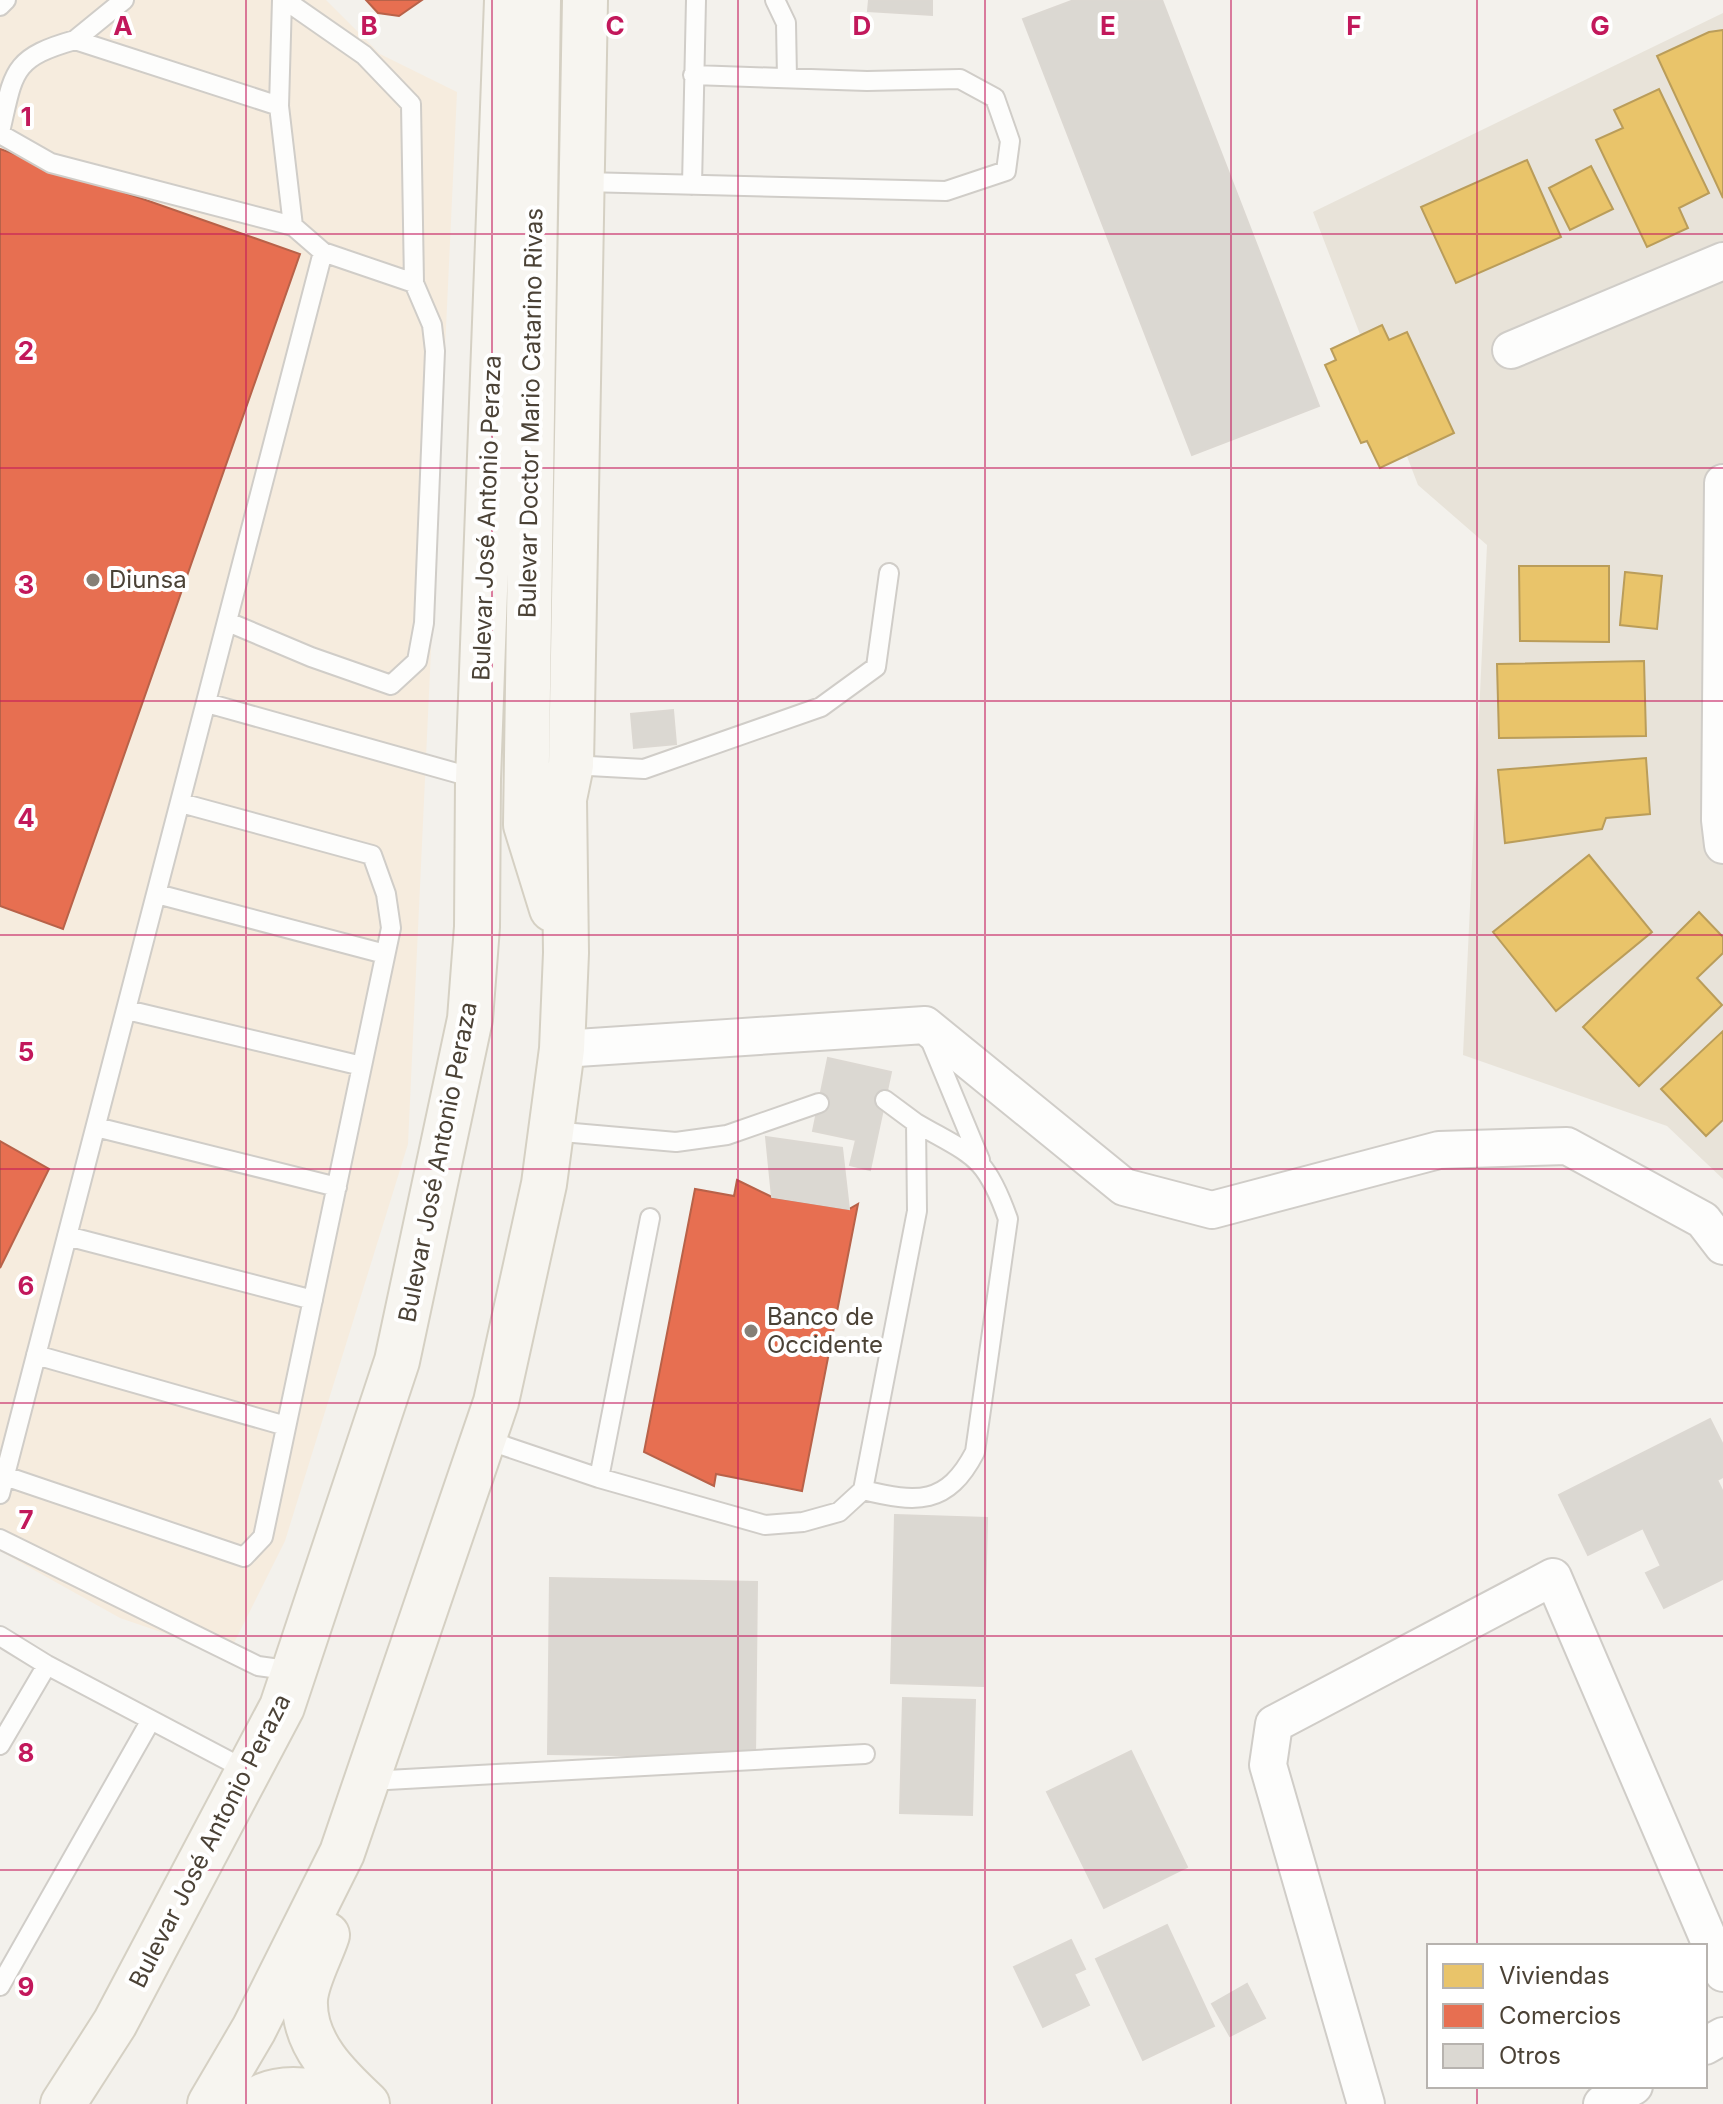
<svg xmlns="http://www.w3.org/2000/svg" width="1723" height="2104" viewBox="0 0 1723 2104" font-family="Inter,sans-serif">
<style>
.residential{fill:#e8e3d9}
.commercial{fill:#f6ecde}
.homes{fill:#e9c46a;stroke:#ba9d5a;stroke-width:2}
.shops{fill:#e76f51;stroke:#b86249;stroke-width:2}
.building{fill:#dbd8d2;stroke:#dcd8d2;stroke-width:2}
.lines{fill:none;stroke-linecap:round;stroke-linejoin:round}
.service-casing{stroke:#d0cdc8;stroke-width:22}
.minor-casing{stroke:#d0cdc8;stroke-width:40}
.secondary-casing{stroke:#d5d0c3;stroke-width:48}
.service{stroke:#fdfdfc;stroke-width:18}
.minor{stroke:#fdfdfc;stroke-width:36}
.secondary{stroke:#f7f5f0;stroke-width:44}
.grid{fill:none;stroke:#c2185b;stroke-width:2;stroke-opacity:0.55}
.poi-dot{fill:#867f76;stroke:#fff;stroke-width:3}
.labels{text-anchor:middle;stroke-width:8;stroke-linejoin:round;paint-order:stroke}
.street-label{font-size:24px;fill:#4b4236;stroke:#fff}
.poi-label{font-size:24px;fill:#4b4236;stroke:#fff;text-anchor:start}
.grid-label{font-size:26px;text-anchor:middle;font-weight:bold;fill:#c2185b;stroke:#fff;stroke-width:8;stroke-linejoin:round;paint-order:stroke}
</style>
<rect width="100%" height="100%" fill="#f3f1ec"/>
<!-- residential -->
<path class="residential" d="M1723,13V1179L1667,1126L1463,1055L1487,545L1418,485L1313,212Z"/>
<!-- commercial -->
<path class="commercial" d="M0,0H326L380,54L457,92L408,1144L285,1541L228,1655L120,1618L0,1551Z"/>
<!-- homes -->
<path class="homes" d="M1723,30V198L1657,56L1709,32Z
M1659,89L1709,193L1679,208L1688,228L1647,247L1596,140L1623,128L1614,110Z
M1527,160L1561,237L1456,283L1421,207Z
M1591,166L1613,209L1570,230L1549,188Z
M1382,325L1389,340L1407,332L1454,433L1380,468L1367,441L1361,443L1325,365L1336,360L1331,349Z
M1519,566H1609V642L1520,641Z
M1625,572L1662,576L1657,629L1620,625Z
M1644,661L1646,736L1499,738L1497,664Z
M1646,758L1650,814L1606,818L1602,829L1505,843L1498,770Z
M1589,855L1652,932L1556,1011L1493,932Z
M1699,912L1723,937V953L1697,978L1722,1005L1639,1086L1583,1027Z
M1723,1031V1120L1706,1136L1661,1089Z"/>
<!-- shops -->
<path class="shops" d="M366,0H422L399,16L378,13Z
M0,149L300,254L63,929L0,906Z
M0,1141L49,1169L0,1268Z
M737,1180L772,1197L849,1209L858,1204L802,1491L716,1474L714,1486L644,1452L695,1189L734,1196Z"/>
<!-- building -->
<path class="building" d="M869,0H932V15L868,11Z
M1074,0H1162L1319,406L1192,455L1023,19Z
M673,710L676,744L634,748L631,714Z
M828,1058L891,1072L870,1170L850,1165L856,1140L813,1131Z
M766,1137L842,1148L849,1209L772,1197Z
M1710,1419L1723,1445V1477L1717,1480L1723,1492V1579L1664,1608L1646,1573L1661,1566L1643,1528L1588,1555L1559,1495Z
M895,1515L987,1518L983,1686L891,1683Z
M550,1578L757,1582L755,1757L548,1754Z
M903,1698L975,1700L972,1815L900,1813Z
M1131,1751L1187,1867L1104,1908L1047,1792Z
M1167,1925L1214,2026L1143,2060L1096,1959Z
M1071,1940L1085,1969L1074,1974L1089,2005L1043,2027L1014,1967Z
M1247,1984L1265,2018L1230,2036L1212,2004Z"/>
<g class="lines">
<defs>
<path id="service" d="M285,0L364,55L411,104L414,283
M775,0L786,23L787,78
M0,6L6,0
M75,40L124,0
M0,132C14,72 11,58 75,40L279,106
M0,134L51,163L293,226
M584,182L946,191L1006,171L1010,141L995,98L960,79L867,81L693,75
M692,185L696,0
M228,622L311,657L391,685L417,661L424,623L435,351L432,325L414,283L323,252
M207,703L478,779
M571,765L644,769L821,707L876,667L889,573
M157,894L385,954
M127,1010L362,1066
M929,1037L980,1160
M96,1127L337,1187
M551,1131L676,1142L727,1135L819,1103
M67,1236L313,1300
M36,1355L286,1426
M484,1439L599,1478L765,1525L803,1522L839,1512L863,1490L917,1211L916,1123L885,1100
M5,1476L244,1557L263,1537L391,928L386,894L372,855L181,803
M599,1478L650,1218
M863,1490C917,1503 947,1506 975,1452L1008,1219C985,1154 973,1156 916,1123
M0,1494L323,252L293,226L279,106L282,0
M0,1539L258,1666L294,1671
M0,1636L47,1665L248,1771
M0,1745L47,1665
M369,1781L865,1754
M0,1986L151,1720"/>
<path id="minor" d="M1511,350L1723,261
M1723,483L1720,820L1723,845
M562,1049L925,1025L1124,1187L1212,1210L1439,1150L1567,1146L1703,1220L1723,1246
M1705,2046L1723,2036
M1366,2104L1268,1765L1274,1724L1553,1577L1723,1973
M1602,2104L1634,2086"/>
<path id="secondary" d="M538,0L526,825L552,909
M327,1935C321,1954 306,1980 305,2000C303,2044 338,2077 367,2104
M63,2104L115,2023L282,1707L397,1361L470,1019L477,927L478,779L507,0
M210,2104L254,2029L342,1853L496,1402L544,1184L562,1049L566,953L564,799L571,765L585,0
M249,2104C282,2079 324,2093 359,2104"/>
</defs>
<!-- service casing -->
<use href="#service" class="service-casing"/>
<!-- minor casing -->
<use href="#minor" class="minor-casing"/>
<!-- secondary casing -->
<use href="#secondary" class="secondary-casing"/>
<!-- service -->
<use href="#service" class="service"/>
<!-- minor -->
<use href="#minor" class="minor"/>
<!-- secondary -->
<use href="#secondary" class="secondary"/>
</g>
<!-- grid -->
<path class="grid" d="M246,0V2104M492,0V2104M738,0V2104M985,0V2104M1231,0V2104M1477,0V1946M0,234H1723M0,468H1723M0,701H1723M0,935H1723M0,1169H1723M0,1403H1723M0,1636H1723M0,1870H1723M1477,2086V2104"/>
<!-- markers -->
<g class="poi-dot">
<circle cx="93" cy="580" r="8"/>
<circle cx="751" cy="1331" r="8"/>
</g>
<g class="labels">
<!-- street labels -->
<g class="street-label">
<text transform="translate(531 413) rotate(-89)" y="8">Bulevar Doctor Mario Catarino Rivas</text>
<text transform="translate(487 518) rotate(-88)" y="8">Bulevar José Antonio Peraza</text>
<text transform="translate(438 1162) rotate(-79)" y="8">Bulevar José Antonio Peraza</text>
<text transform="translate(210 1841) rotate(-63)" y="8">Bulevar José Antonio Peraza</text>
</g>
<!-- poi labels -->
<g class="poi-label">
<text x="109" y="588">Diunsa</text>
<text x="767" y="1325">Banco de<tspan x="767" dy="28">Occidente</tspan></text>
</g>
</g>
<g class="grid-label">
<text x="123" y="35">A</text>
<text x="369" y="35">B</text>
<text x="615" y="35">C</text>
<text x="862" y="35">D</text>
<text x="1108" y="35">E</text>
<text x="1354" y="35">F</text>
<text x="1600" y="35">G</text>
<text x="26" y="126">1</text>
<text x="26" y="360">2</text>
<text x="26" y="594">3</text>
<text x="26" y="827">4</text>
<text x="26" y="1061">5</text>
<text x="26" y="1295">6</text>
<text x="26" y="1529">7</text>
<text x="26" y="1762">8</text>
<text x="26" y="1996">9</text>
</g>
<!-- legend -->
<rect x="1427" y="1944" width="280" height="144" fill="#ffffff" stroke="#b7b3af" stroke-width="2"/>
<rect x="1443" y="1964" width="40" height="24" fill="#e9c46a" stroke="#b7b3af" stroke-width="2"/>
<text x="1499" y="1984" font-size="24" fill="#4b4236">Viviendas</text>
<rect x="1443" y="2004" width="40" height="24" fill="#e76f51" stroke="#b7b3af" stroke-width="2"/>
<text x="1499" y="2024" font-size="24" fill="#4b4236">Comercios</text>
<rect x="1443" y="2044" width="40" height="24" fill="#dbd8d2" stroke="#b7b3af" stroke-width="2"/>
<text x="1499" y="2064" font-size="24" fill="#4b4236">Otros</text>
</svg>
